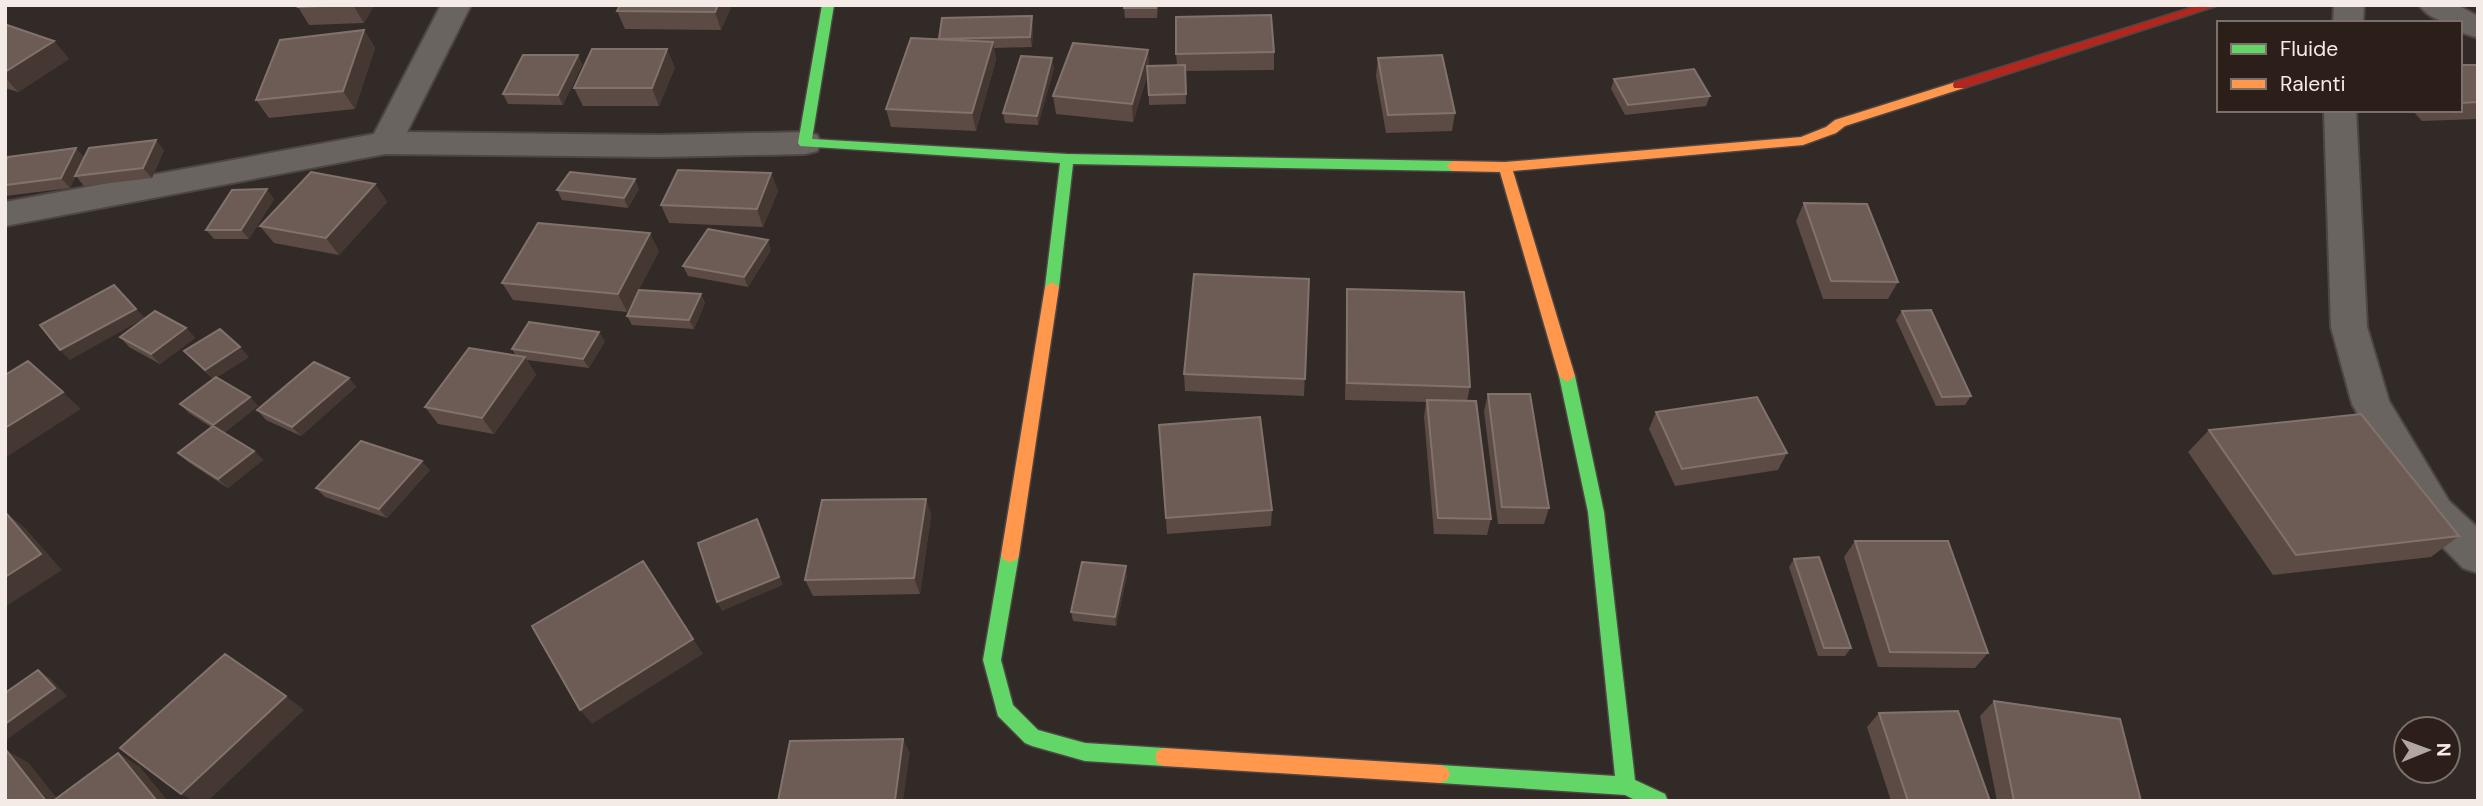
<svg xmlns="http://www.w3.org/2000/svg" width="2483" height="806" viewBox="0 0 2483 806" font-family="'DM Sans',sans-serif">
<style>
.lines{fill:none;stroke-linecap:round;stroke-linejoin:round}
.street-casing{stroke:#4e4644;stroke-width:4}
.fast-casing{stroke:#4e4644;stroke-width:3}
.slow-casing{stroke:#4e4644;stroke-width:3}
.jam-casing{stroke:#4e4644;stroke-width:3}
.street{fill:#6a6461;fill-rule:evenodd}
.fast{fill:#63d668;fill-rule:evenodd}
.slow{fill:#ff974d;fill-rule:evenodd}
.jam{fill:#b3261e;fill-rule:evenodd}
.wall{fill:#5c4b44}
.shaded-wall{fill:#453731}
.building{fill:#6d5c56;stroke:#82726c;stroke-width:2}
</style>
<rect width="100%" height="100%" fill="#322a27"/>
<g class="lines">
<defs>
<path id="street" d="M441,5H471L407,132L659,135L805,132L817,135L821,143L817,151L805,154L659,157L385,154L5,226V202L374,134Z
M2334,5H2364L2363,23H2333Z
M2419,5H2457L2478,16V38L2460,32V23C2445,23 2429,19 2419,5Z
M2324,110H2356L2367,327L2389,401L2449,501L2478,528V573L2463,568L2421,525L2352,404L2331,327Z"/>
<path id="fast" d="M822,5H834L812,139L1067,154L1453,161L1460,166L1453,171L1073,164L1059,287L1052,292L1045,287L1060,163L800,146L798,143Z
M1567,370L1575,376L1604,512L1635,780L1665,794L1668,801H1637L1625,795L1440,783L1433,780L1430,774L1433,768L1440,765L1615,776L1588,512L1559,376Z
M1010,548L1016,550L1019,555L1001,660L1013,705L1038,730L1085,743L1164,748L1171,751L1173,757L1171,763L1164,766L1085,761L1032,746L1025,743L998,716L983,660L1001,555L1004,550Z"/>
<path id="slow" d="M1959,81L1964,82V88L1845,126L1836,133L1803,145L1513,171L1575,376L1567,382L1559,376L1500,172L1453,171L1446,166L1453,161L1505,162L1801,137L1826,127L1835,120Z
M1052,282L1059,287L1019,555L1016,560L1010,562L1004,560L1001,555L1045,287Z
M1164,748L1440,765L1447,768L1450,774L1447,780L1440,783L1164,766L1157,763L1155,757L1157,751Z"/>
<path id="jam" d="M2200,5H2219L1964,88H1954L1953,85L1954,82Z"/>
</defs>
<!-- street casing -->
<use href="#street" class="street-casing"/>
<!-- fast casing -->
<use href="#fast" class="fast-casing"/>
<!-- slow casing -->
<use href="#slow" class="slow-casing"/>
<!-- jam casing -->
<use href="#jam" class="jam-casing"/>
<!-- street -->
<use href="#street" class="street"/>
<!-- fast -->
<use href="#fast" class="fast"/>
<!-- slow -->
<use href="#slow" class="slow"/>
<!-- jam -->
<use href="#jam" class="jam"/>
</g>
<!-- wall -->
<path class="wall" d="M299,5H374L364,23L309,25L298,7Z
M620,5H732L721,30L625,29L617,11Z
M1158,5L1157,18H1125L1124,8Z
M5,26L54,41L69,59L18,92L5,88Z
M1033,26L1032,47L994,48L996,60L976,131L891,127L886,109L939,40Z
M364,30L375,48L355,109L269,118L256,100Z
M1148,50L1149,66L1177,65L1176,54L1274,52V70L1185,71L1186,104L1149,105L1148,73L1133,122L1056,114L1053,96Z
M578,55L582,65L563,105L508,104L503,94Z
M1378,58L1455,113L1452,131L1386,133L1376,76Z
M2460,65H2478V119L2422,121L2412,110H2460Z
M675,67L659,106H583L574,88Z
M1054,68L1038,125L1005,123L1003,113Z
M1614,79L1710,96L1706,106L1625,115L1611,89Z
M76,148L84,158L164,150L152,178L84,186L76,176L70,188L5,196V162Z
M771,173L778,191L763,227L669,223L661,205Z
M375,184L387,202L339,255L274,243L260,226Z
M639,189L628,208L562,200L557,190Z
M274,199L249,239H214L206,230Z
M1804,203L1898,282L1888,299H1823L1796,221Z
M771,250L748,287L688,276L683,266Z
M659,251L627,312L513,300L502,283Z
M1309,279L1304,396L1185,391L1184,374Z
M1347,289L1470,387L1467,401L1491,519L1487,535L1434,534L1424,417L1426,402L1345,400L1346,306Z
M701,294L705,303L694,329L632,325L627,316Z
M1902,311L1971,396L1965,405L1936,406L1896,320Z
M186,328L195,338L160,364L129,347L120,337Z
M605,341L589,368L527,360L536,375L494,434L438,424L425,407L516,356L512,349Z
M184,351L249,357L217,377L250,397L258,406L224,433L254,451L263,460L228,488L188,462L178,453L211,427L189,413L180,404L213,379Z
M349,378L356,387L301,436L266,420L257,410Z
M1488,394L1549,508L1544,524H1498L1484,411Z
M1656,412L1787,453L1778,470L1675,486L1649,429Z
M1159,425L1272,510L1271,526L1167,534Z
M2209,430L2459,536L2431,557L2273,575L2188,452Z
M430,470L387,518L325,497L316,488Z
M926,499L931,515L920,594L813,596L805,580Z
M1855,541L1988,653L1975,668L1878,667L1844,557Z
M1794,559L1851,648L1845,656H1818L1789,567Z
M1127,575L1116,626L1073,621L1071,612Z
M1994,701L2141,801H1997L1980,716Z
M1879,713L1990,801H1891L1867,727Z"/>
<!-- shaded-wall -->
<path class="shaded-wall" d="M353,5H374L364,23Z
M718,5H732L721,30L715,12Z
M1032,16L1033,26L1032,47L1030,37Z
M364,30L375,48L355,109L343,91Z
M54,41L69,59L18,92L5,77V72Z
M993,42L996,60L976,131L972,113Z
M667,49L675,67L659,106L652,88Z
M1148,50L1149,68L1133,122L1132,104Z
M578,55L582,65L563,105L558,95Z
M1052,58L1054,68L1038,125L1037,116Z
M156,140L164,150L152,178L143,168Z
M76,148L85,158L70,188L61,178Z
M771,173L778,191L763,227L757,209Z
M635,179L639,189L628,208L624,198Z
M375,184L387,202L339,255L326,238Z
M267,189L274,199L249,239L241,230Z
M650,233L659,251L627,312L618,294Z
M768,240L771,250L748,287L744,277Z
M114,285L145,318L70,360L60,350Z
M701,294L705,303L694,329L689,320Z
M186,328L195,338L160,364L151,354Z
M599,332L605,341L589,368L583,359Z
M240,347L249,357L213,379L205,370Z
M525,357L536,375L494,434L482,418Z
M349,378L356,387L301,436L292,427Z
M63,392L81,409L5,458V428Z
M250,397L258,406L222,434L213,425Z
M254,451L263,460L228,488L218,479Z
M422,461L430,470L387,518L379,509Z
M926,499L931,515L920,594L914,578Z
M5,512L25,528L62,570L5,607Z
M757,519L762,528L783,585L722,611L717,602Z
M643,561L703,654L592,724L580,710Z
M1126,566L1127,575L1116,626L1115,617Z
M38,670L50,678L67,696L5,741V724Z
M286,696L304,710L208,801H193L181,794Z
M903,739L910,753L903,801H895Z
M6,750L29,763L59,801H46Z
M118,753L140,767L168,801H157Z"/>
<!-- building -->
<path class="building" d="M299,5H348L298,7Z
M620,5H718L715,12L617,11Z
M1125,5H1157L1156,8H1124Z
M1271,15L1274,52L1176,54V17Z
M1032,16L1030,37L939,39L942,18Z
M7,25L54,41L5,72V26Z
M364,30L343,91L256,100L280,40Z
M911,38L993,42L972,113L886,109Z
M1073,43L1148,50L1132,104L1053,96Z
M592,49H667L652,88H574Z
M523,55H578L558,95L503,94Z
M1442,55L1455,113L1388,115L1378,58Z
M1021,56L1052,58L1037,116L1003,113Z
M1185,65L1186,94L1149,95L1147,66Z
M2460,65H2478V102L2460,103Z
M1694,69L1710,96L1628,105L1614,79Z
M156,140L143,168L75,176L89,148Z
M76,148L61,178L5,185V162L8,157Z
M678,170L771,173L757,209L661,205Z
M311,172L375,184L326,238L260,226Z
M570,172L635,179L624,198L557,190Z
M267,189L241,230H206L232,190Z
M1804,203L1867,204L1898,282L1831,281Z
M538,223L650,233L618,294L502,283Z
M708,229L768,240L744,277L683,266Z
M1194,274L1309,279L1305,379L1184,374Z
M114,285L136,309L60,350L40,325Z
M1347,289L1464,292L1470,387L1347,383Z
M639,290L701,294L689,320L627,316Z
M1931,310L1971,396L1942,397L1902,311Z
M155,311L186,328L151,354L120,337Z
M529,322L599,332L583,359L512,349Z
M220,329L240,347L205,370L184,351Z
M469,348L525,357L482,418L425,407Z
M28,361L63,392L5,428V375Z
M314,362L349,378L292,427L257,410Z
M216,377L250,397L213,425L180,404Z
M1488,394H1530L1549,508L1502,507Z
M1757,397L1787,453L1682,469L1656,412Z
M1427,400L1476,401L1491,519L1438,518Z
M2361,414L2459,536L2296,555L2209,430Z
M1260,417L1272,510L1166,518L1159,425Z
M213,426L254,451L218,479L178,453Z
M361,441L422,461L379,509L316,488Z
M926,499L914,578L805,580L822,500Z
M5,512L41,554L5,577Z
M757,519L779,577L717,602L698,543Z
M1855,541H1948L1988,653L1890,652Z
M1819,557L1851,648H1824L1794,559Z
M643,561L693,639L580,710L532,626Z
M1082,562L1126,566L1115,617L1071,612Z
M225,654L286,696L181,794L120,748Z
M38,670L55,688L5,724V693Z
M1994,701L2120,719L2141,801H2014Z
M1958,711L1990,801H1908L1879,713Z
M903,739L895,800L778,801L790,741Z
M5,750H6L46,801H5Z
M118,753L157,801H53Z"/>
<!-- border -->
<rect width="2483" height="806" fill="none" stroke="#f4eae6" stroke-width="14"/>
<!-- legend -->
<rect x="2217" y="21" width="245" height="91" fill="#2c1e18" stroke="#7c706a" stroke-width="2"/>
<rect x="2231" y="44" width="35" height="10" fill="#63d668" stroke="#7c706a" stroke-width="2"/>
<text x="2280" y="56" font-size="21" fill="#f4eae6">Fluide</text>
<rect x="2231" y="79" width="35" height="10" fill="#ff974d" stroke="#7c706a" stroke-width="2"/>
<text x="2280" y="91" font-size="21" fill="#f4eae6">Ralenti</text>
<!-- north arrow -->
<g transform="translate(2427 750) rotate(89)"><circle r="33" fill="#2c1e18" stroke="#7c706a" stroke-width="2"/>
<path d="M0-5L12 26L0 18L-12 26Z" fill="#b0a7a3"/>
<text y="-10" font-size="19" font-weight="bold" text-anchor="middle" fill="#f4eae6">N</text>
</g>
</svg>
